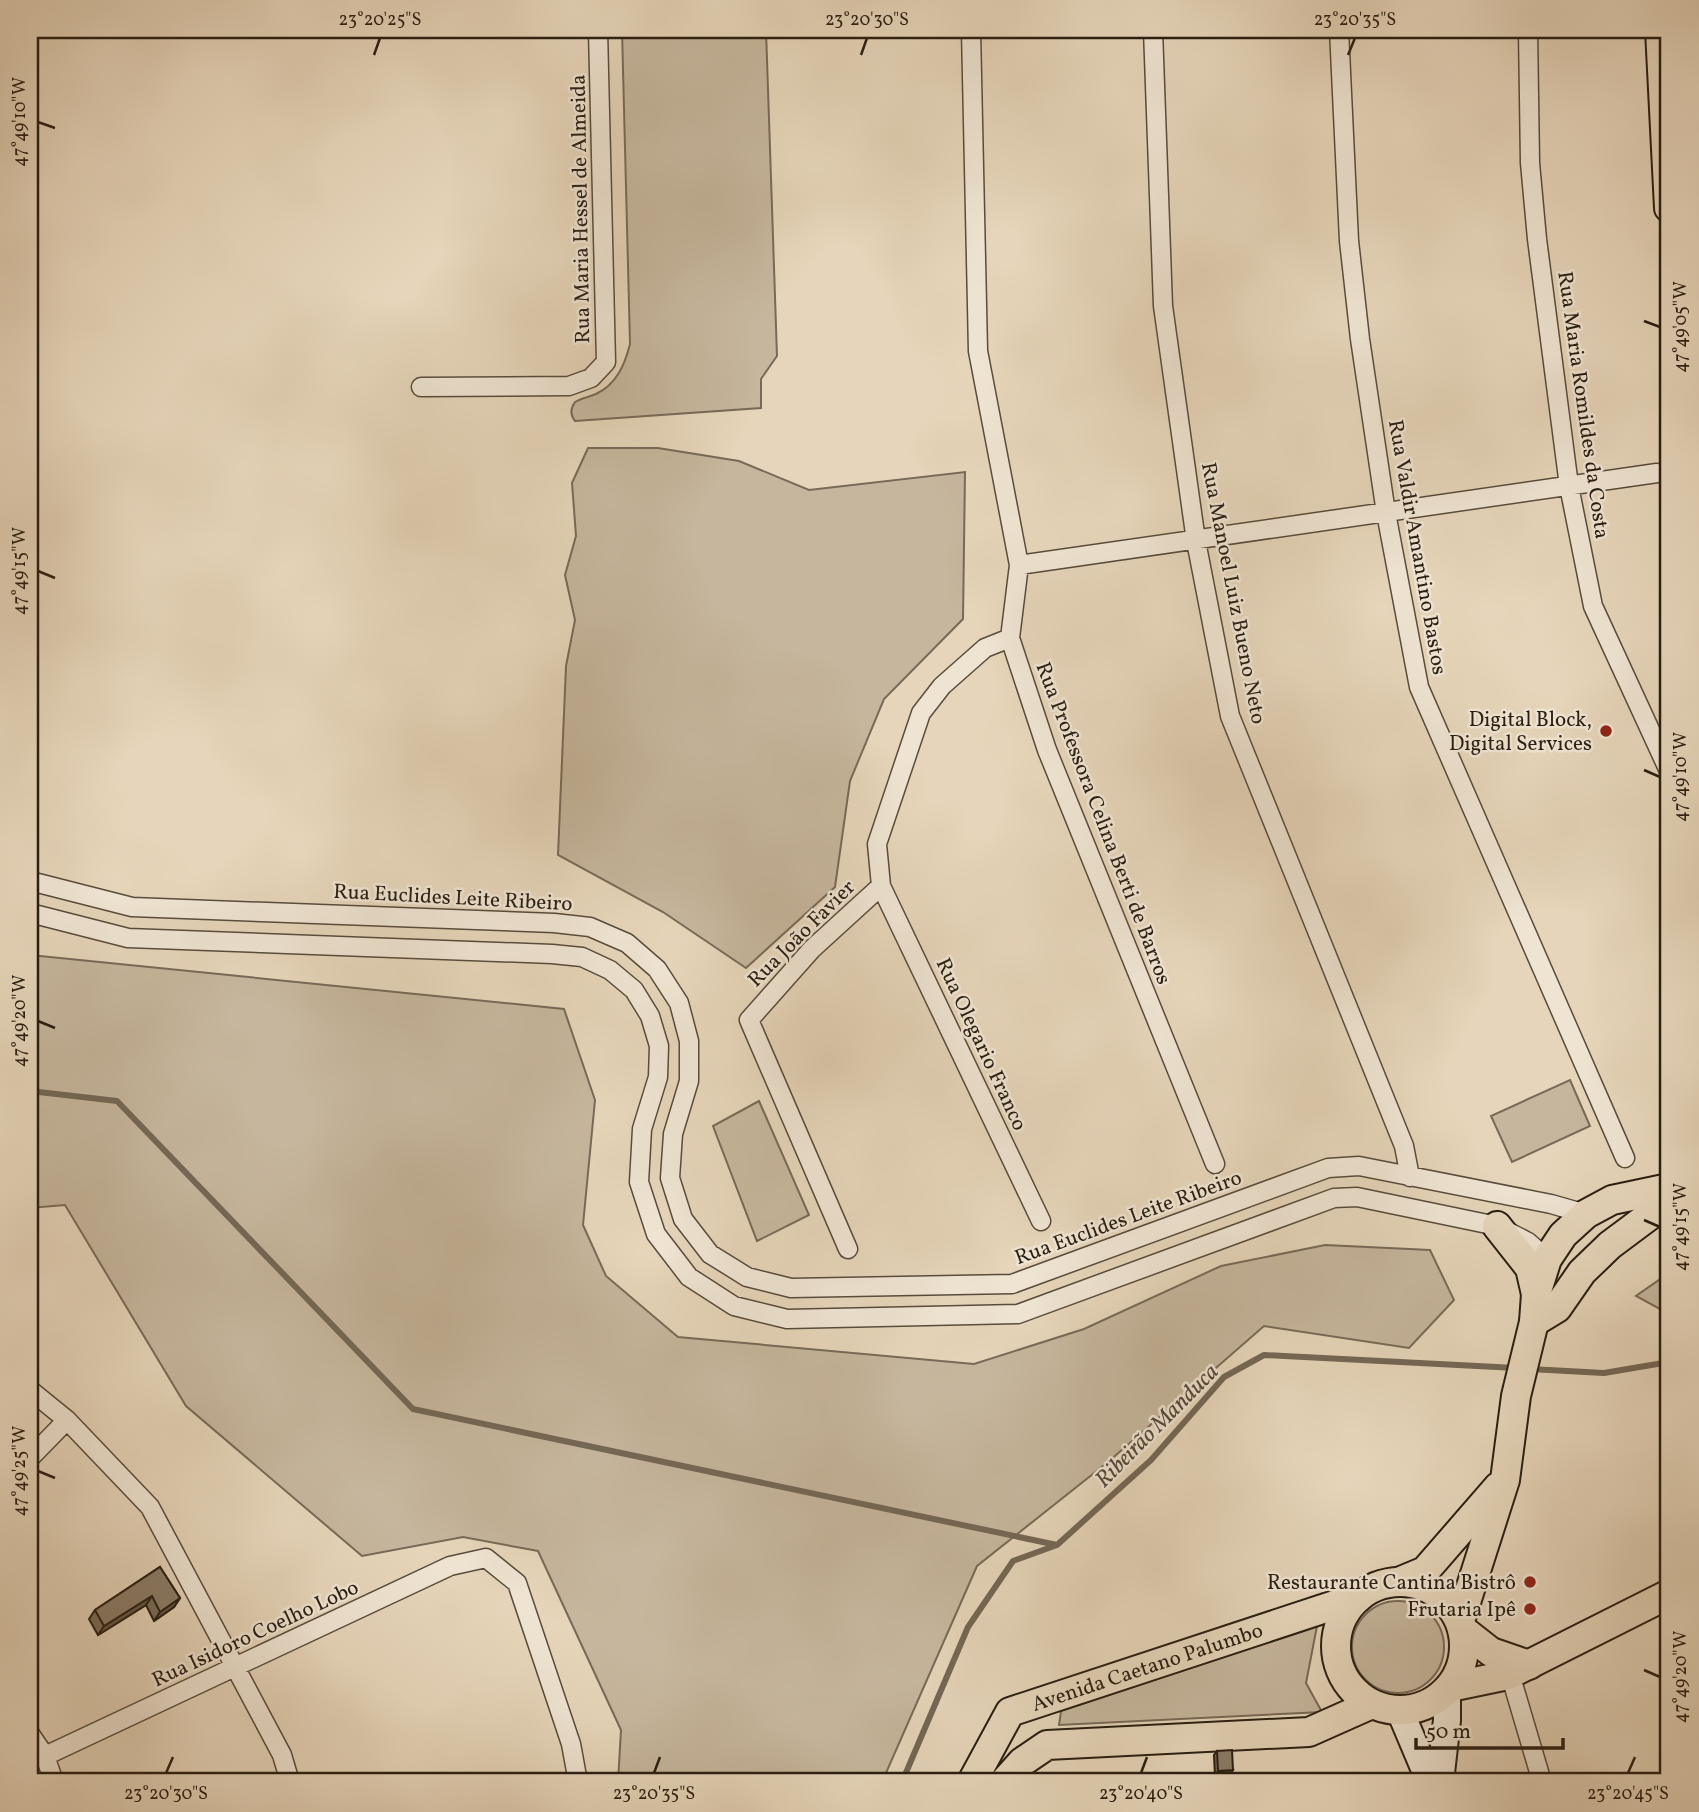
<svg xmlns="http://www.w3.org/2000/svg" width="1699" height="1812" viewBox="0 0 1699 1812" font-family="Vollkorn,serif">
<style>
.green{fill:#c6b69d;stroke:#786a58;stroke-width:2}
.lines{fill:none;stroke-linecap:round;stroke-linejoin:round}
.stream{stroke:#746755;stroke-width:6}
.minor-casing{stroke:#584c3c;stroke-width:21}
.secondary-casing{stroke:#291e12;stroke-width:30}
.primary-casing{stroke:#291e12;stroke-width:32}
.minor{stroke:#efe4d2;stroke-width:18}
.secondary{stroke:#efe4d2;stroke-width:26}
.primary{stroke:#e6d5ba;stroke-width:28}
.wall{fill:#786c5a;stroke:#291e12;stroke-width:2}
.shaded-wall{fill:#61584a;stroke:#291e12;stroke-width:2}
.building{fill:#8b7d69;stroke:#291e12;stroke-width:2}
.ticks{fill:none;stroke:#291e12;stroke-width:2.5}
.poi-dot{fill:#8f2418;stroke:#efe4d2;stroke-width:2.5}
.labels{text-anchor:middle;stroke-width:5;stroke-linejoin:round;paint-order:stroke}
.street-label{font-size:21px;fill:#291e12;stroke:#efe4d2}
.poi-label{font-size:21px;fill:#291e12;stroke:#efe4d2;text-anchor:end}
.water-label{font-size:23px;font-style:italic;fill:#554839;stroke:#efe4d2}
.neatline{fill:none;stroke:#291e12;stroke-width:2.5}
.ticks-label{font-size:18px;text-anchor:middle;fill:#291e12}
</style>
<rect width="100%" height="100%" fill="#e6d5ba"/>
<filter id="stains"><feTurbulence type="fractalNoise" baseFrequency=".00286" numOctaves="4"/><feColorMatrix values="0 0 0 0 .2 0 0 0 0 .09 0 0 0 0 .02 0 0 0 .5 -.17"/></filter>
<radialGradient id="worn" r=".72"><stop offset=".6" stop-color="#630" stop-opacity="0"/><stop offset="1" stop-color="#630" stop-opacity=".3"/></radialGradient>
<!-- green -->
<path class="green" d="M622,30H766L777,356L761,379V408L575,421C570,415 570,409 575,402C582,398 589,397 596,394C617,384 625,364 630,344Z
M588,448H658L739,461L809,490L965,472L963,619L884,699L850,781L835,887L746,968L663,912L558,855L566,666L575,620L565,575L576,536L572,483Z
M30,955L564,1009L595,1100L583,1225L606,1276L678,1337L974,1364L1084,1329L1221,1266L1325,1245L1430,1250L1454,1300L1409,1348L1264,1326L1108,1462L977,1566L882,1782H618L621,1730L538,1551L463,1537L362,1556L186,1406L65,1205L30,1208Z
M1570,1080L1590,1126L1512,1162L1491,1116Z
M759,1101L809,1215L757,1241L713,1126Z
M1669,1273V1314L1636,1296Z
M1352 1647a46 46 0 1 1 92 0a46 46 0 1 1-92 0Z
M1317,1626L1306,1683L1322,1712L1059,1725L1061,1711Z"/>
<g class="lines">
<!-- stream -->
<path class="stream" d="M30,1091L117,1101L413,1409L1057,1545
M1530,1369L1604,1373L1669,1362
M902,1782L968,1627L1013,1561L1057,1545L1151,1460L1224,1377L1264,1355L1516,1368"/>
<defs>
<path id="minor" d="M971,30L978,351L1019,565L1010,638L1047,750L1215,1164
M1153,30L1163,306L1196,541L1230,716L1404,1146L1410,1177
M1339,30L1349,241L1360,339L1386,513L1419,687L1625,1158
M1528,30L1530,163L1537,239L1569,486L1593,606L1669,771
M421,387L569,386L591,378L606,362L598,30
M1019,565L1657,473
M30,881L132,907L554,923L590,927L627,943L657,969L679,1003L689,1041V1081L673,1134L670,1178L683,1219L710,1254L747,1277L791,1288L1012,1284L1328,1168L1359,1166L1551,1204L1586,1214
M881,886L1041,1221
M30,913L128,938L552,954L582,957L610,970L634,990L650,1016L659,1046L658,1077L642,1129L639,1182L656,1234L689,1277L734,1306L787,1319L1018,1314L1334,1198L1357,1197L1497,1226L1528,1242L1547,1259
M848,1249L749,1020L812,949L881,886L877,844L921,713L942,686L985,648L1010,638
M30,1390L67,1420L150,1507L282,1755L290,1782
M30,1458L67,1420
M1508,1667L1542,1782
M30,1734L45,1756L54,1782
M45,1756L450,1566L486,1558L517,1583L571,1744L578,1782"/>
<path id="secondary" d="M1400,1711L1430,1782
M1440,1782L1447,1720V1691"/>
<g id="primary">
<path d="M1660,30L1669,208"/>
<path d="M1497,1226L1530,1268L1536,1294"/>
<path d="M1534,1322L1557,1308L1582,1272L1610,1245L1669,1201"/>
<path d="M1401,1581L1425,1571L1498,1487"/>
<circle cx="1400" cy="1646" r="64"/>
<path d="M1460,1621L1505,1480L1516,1396L1534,1322L1536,1294L1547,1259L1563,1235L1586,1214L1612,1200L1669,1188"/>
<path d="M1463,1630L1491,1652L1529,1665"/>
<path d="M1450,1687L1508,1675L1669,1594"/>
<path id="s1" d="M972,1782L1010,1712L1359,1597"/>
<path d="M1004,1782L1022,1762L1047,1745L1309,1732L1372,1704"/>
</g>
</defs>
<!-- minor casing -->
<use href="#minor" class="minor-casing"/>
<!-- secondary casing -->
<use href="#secondary" class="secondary-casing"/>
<!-- primary casing -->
<use href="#primary" class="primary-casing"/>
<!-- minor -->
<use href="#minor" class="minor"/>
<!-- secondary -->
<use href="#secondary" class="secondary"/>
<!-- primary -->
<use href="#primary" class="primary"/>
</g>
<!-- wall -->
<path class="wall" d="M160,1567L180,1598L174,1607L154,1621L146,1605L98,1635L89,1619L95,1610Z
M1217,1751L1230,1775L1215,1776L1214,1755Z"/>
<!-- shaded-wall -->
<path class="shaded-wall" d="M152,1596L146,1605L98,1635L104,1626Z
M180,1598L174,1607L154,1621L160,1612Z
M1233,1770L1230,1775L1215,1776L1218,1771Z"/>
<!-- building -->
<path class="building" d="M160,1567L180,1598L160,1612L152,1596L104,1626L95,1610Z
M1232,1750L1233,1770L1218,1771L1217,1751Z"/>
<!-- ticks -->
<path class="ticks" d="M374,55L380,38M861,55L867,38M1348,55L1355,38M38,122L55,128M1644,321L1660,327M38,571L55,578M1644,770L1660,777M38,1021L55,1028M1644,1220L1660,1227M38,1471L55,1478M1644,1670L1660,1677M166,1773L173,1757M654,1773L660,1757M1141,1773L1147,1757M1628,1773L1635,1757"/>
<!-- markers -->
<g class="poi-dot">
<circle cx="1606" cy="731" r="7"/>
<circle cx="1530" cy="1582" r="7"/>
<circle cx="1530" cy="1609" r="7"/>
</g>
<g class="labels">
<!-- street labels -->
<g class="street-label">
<text transform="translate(580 209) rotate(-91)" y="7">Rua Maria Hessel de Almeida</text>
<text transform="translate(1584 405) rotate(82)" y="7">Rua Maria Romildes da Costa</text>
<text transform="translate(1418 547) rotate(80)" y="7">Rua Valdir Amantino Bastos</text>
<text transform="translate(1234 593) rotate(79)" y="7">Rua Manoel Luiz Bueno Neto</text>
<text transform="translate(1104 823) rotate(69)" y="7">Rua Professora Celina Berti de Barros</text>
<text transform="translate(453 897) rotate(3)" y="7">Rua Euclides Leite Ribeiro</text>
<text transform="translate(801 933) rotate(-45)" y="7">Rua João Favier</text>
<text transform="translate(982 1044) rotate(65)" y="7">Rua Olegario Franco</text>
<text transform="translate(1128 1217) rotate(-20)" y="7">Rua Euclides Leite Ribeiro</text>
<text transform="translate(255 1633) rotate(-25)" y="7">Rua Isidoro Coelho Lobo</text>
<text dy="7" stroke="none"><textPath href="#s1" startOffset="224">Avenida Caetano Palumbo</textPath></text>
</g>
<!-- poi labels -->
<g class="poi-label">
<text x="1592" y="726">Digital Block,<tspan x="1592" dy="24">Digital Services</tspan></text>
<text x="1516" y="1589">Restaurante Cantina Bistrô</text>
<text x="1516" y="1616">Frutaria Ipê</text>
</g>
<!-- water labels -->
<g class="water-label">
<text transform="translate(1156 1425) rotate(-45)" y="8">Ribeirão Manduca</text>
</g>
</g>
<!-- margin -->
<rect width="1699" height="1812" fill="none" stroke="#e6d5ba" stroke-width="77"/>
<!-- scale -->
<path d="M1416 1738v10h147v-10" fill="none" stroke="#291e12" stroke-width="3.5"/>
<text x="1426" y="1738" font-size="21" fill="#291e12" stroke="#efe4d2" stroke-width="5" paint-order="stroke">50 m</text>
<rect x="38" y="38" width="1622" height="1735" class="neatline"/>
<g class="ticks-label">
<text x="380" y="25">23°20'25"S</text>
<text x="867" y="25">23°20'30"S</text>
<text x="1355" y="25">23°20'35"S</text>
<text transform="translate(19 122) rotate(-90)" y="6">47°49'10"W</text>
<text transform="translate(1680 327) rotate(-90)" y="6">47°49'05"W</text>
<text transform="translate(19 571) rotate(-90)" y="6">47°49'15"W</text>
<text transform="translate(1680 777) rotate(-90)" y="6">47°49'10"W</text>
<text transform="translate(19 1021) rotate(-90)" y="6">47°49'20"W</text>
<text transform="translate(1680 1227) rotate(-90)" y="6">47°49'15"W</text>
<text transform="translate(19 1471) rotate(-90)" y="6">47°49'25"W</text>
<text transform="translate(1680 1677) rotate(-90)" y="6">47°49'20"W</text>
<text x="166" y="1799">23°20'30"S</text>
<text x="654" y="1799">23°20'35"S</text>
<text x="1141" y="1799">23°20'40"S</text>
<text x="1628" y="1799">23°20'45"S</text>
</g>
<rect width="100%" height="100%" filter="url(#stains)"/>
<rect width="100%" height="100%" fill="url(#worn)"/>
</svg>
